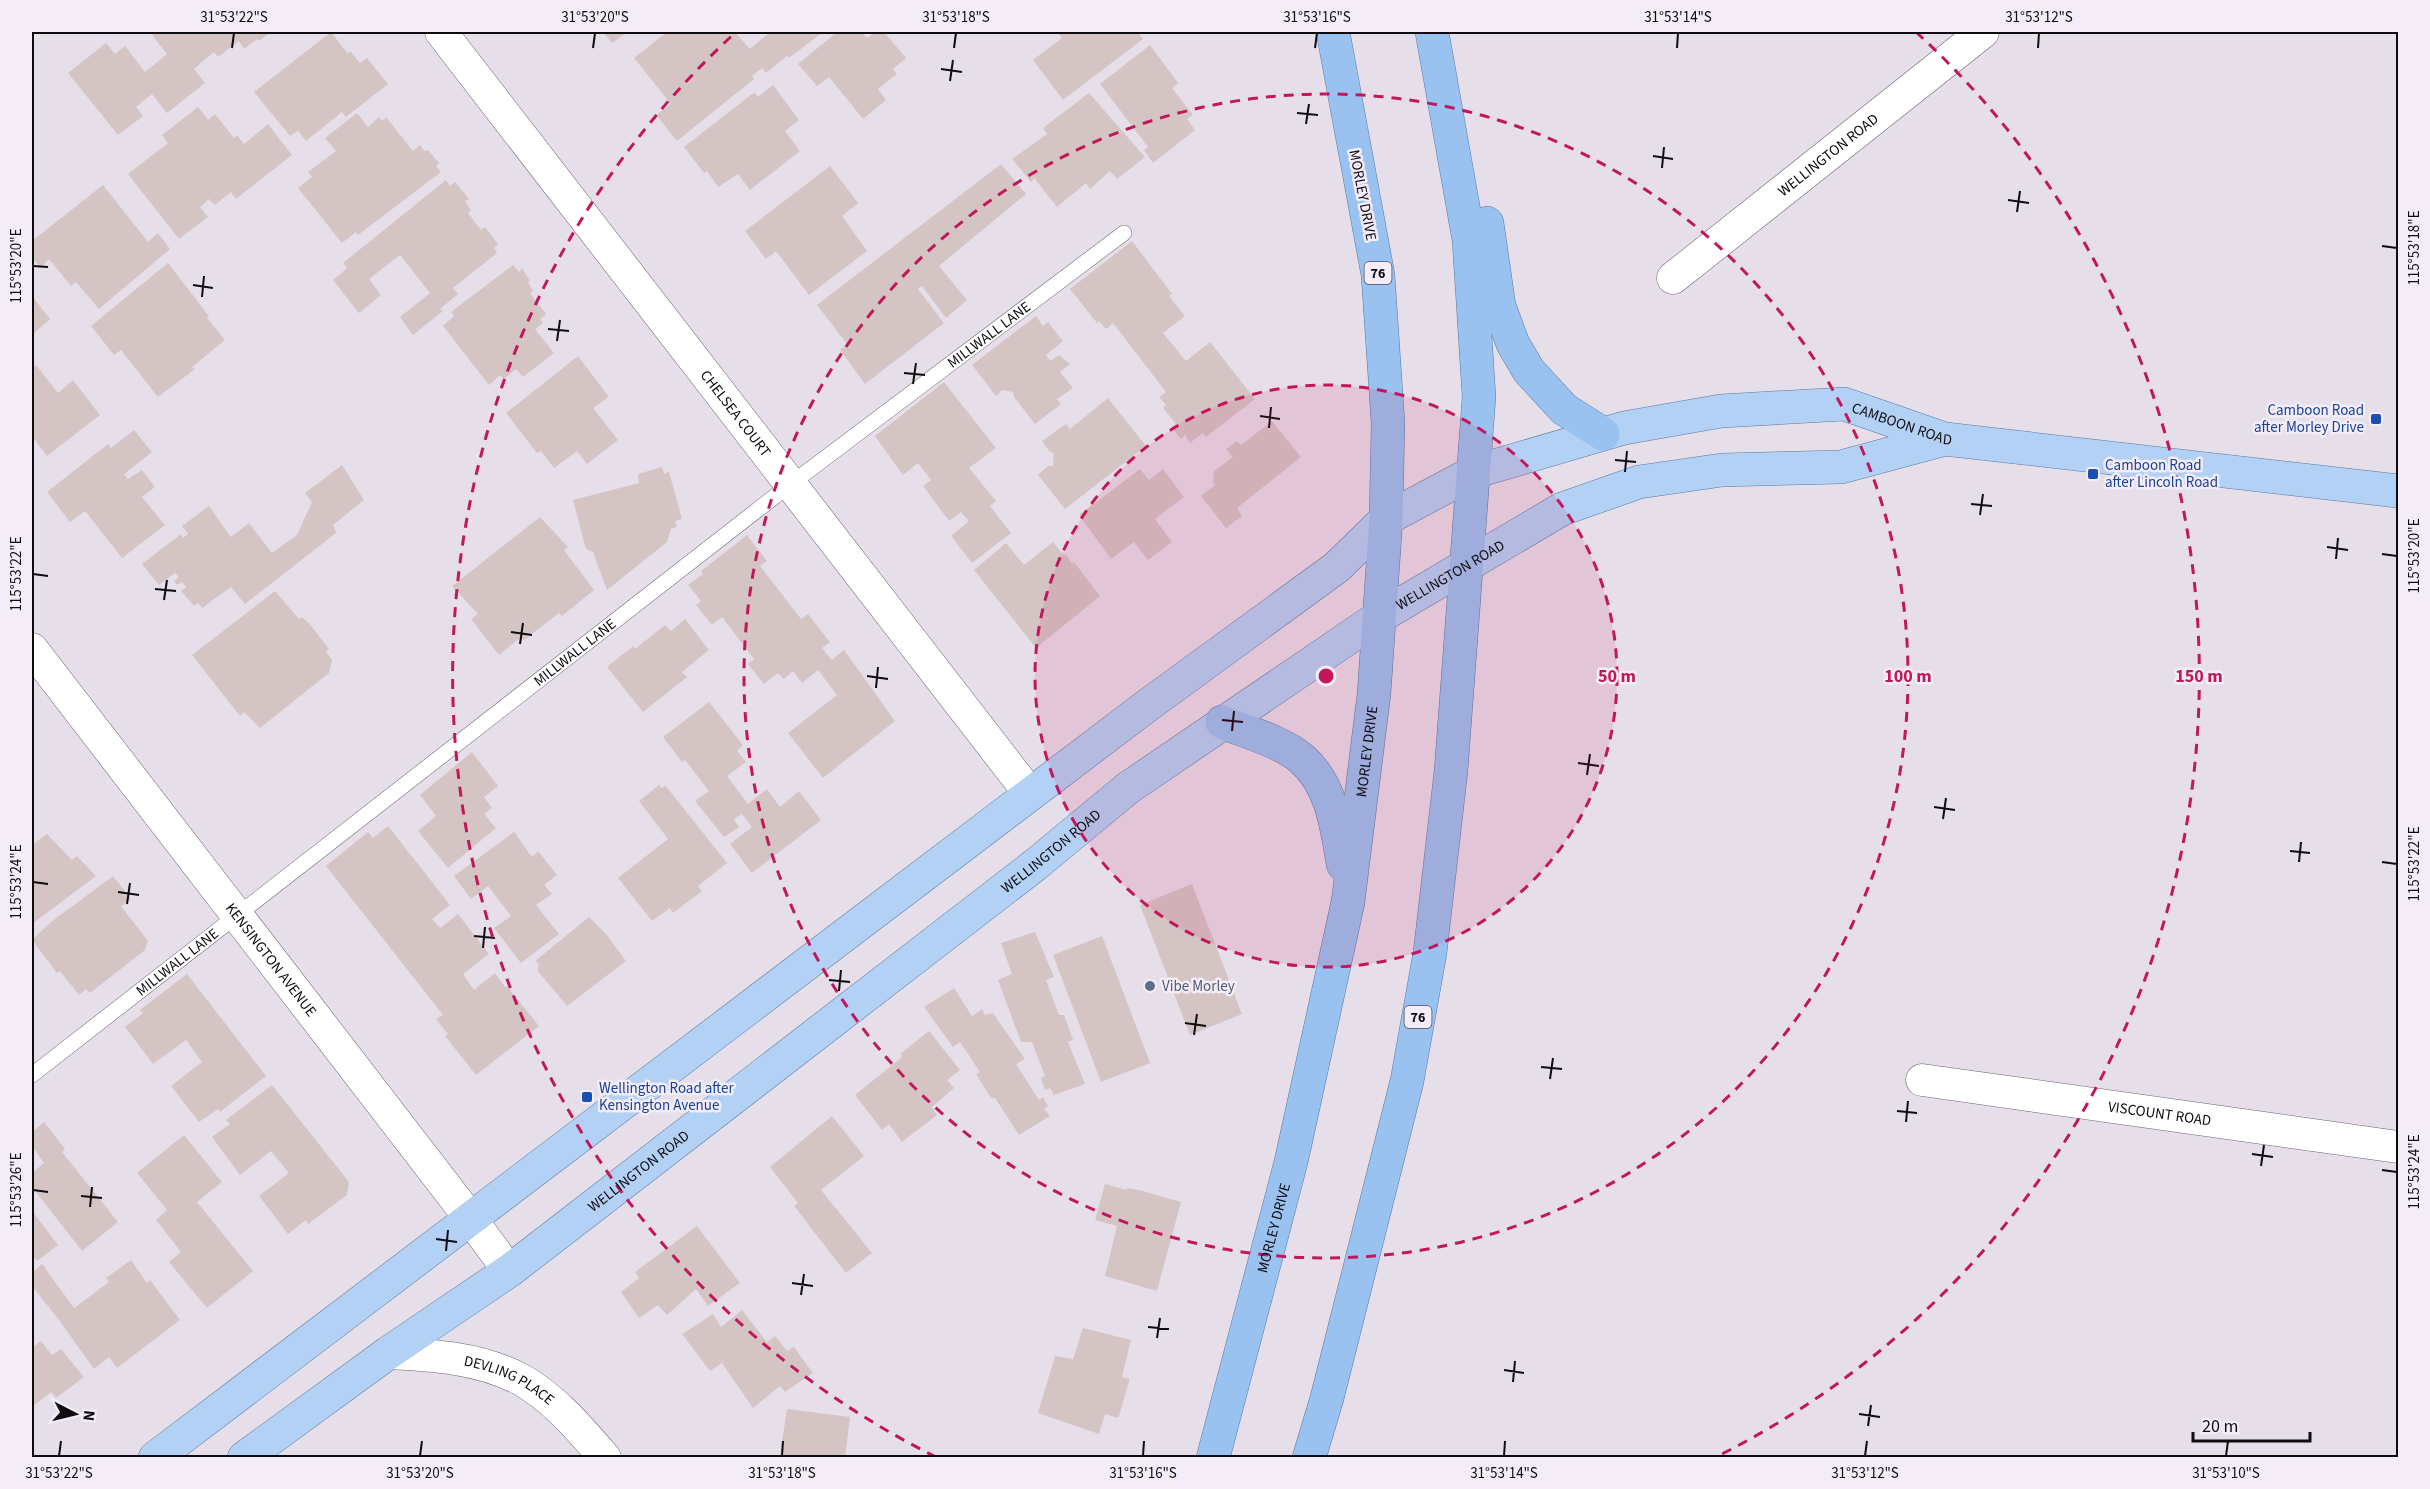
<svg xmlns="http://www.w3.org/2000/svg" width="2430" height="1489" viewBox="0 0 2430 1489" font-family="'Source Sans 3',sans-serif">
<style>
.building{fill:#d4c5c4}
.lines{fill:none;stroke-linecap:round;stroke-linejoin:round}
.service-casing{stroke:#6a646d;stroke-width:16}
.minor-casing{stroke:#6a646d;stroke-width:33}
.primary-casing{stroke:#5879a0;stroke-width:34}
.trunk-casing{stroke:#5879a0;stroke-width:34}
.service{stroke:#fff;stroke-width:15}
.minor{stroke:#fff;stroke-width:32}
.primary{stroke:#b3d1f4;stroke-width:33}
.trunk{stroke:#9ac2f0;stroke-width:33}
.ticks{fill:none;stroke:#0f0c10;stroke-width:2}
.ring{fill:none;stroke:#c2185b;stroke-width:3;stroke-dasharray:10 8}
.transit-dot{fill:#1a4fb4;stroke:#f4ecf7;stroke-width:2}
.service-dot{fill:#5c6f8a;stroke:#f4ecf7;stroke-width:2}
.labels{text-anchor:middle;stroke-width:5;stroke-linejoin:round;paint-order:stroke}
.shield{fill:#f4ecf7;stroke:#544f55;stroke-width:1.5}
.shield-label{font-size:14px;font-weight:bold;fill:#0f0c10}
.street-label{font-size:15px;fill:#0f0c10;stroke:#f4ecf7}
.transit-label{font-size:15px;fill:#164399;stroke:#f4ecf7;text-anchor:start}
.service-label{font-size:15px;fill:#4e5e75;stroke:#f4ecf7;text-anchor:start}
.centre{fill:#c2185b;stroke:#f4ecf7;stroke-width:3}
.ring-label{font-size:18px;text-anchor:middle;font-weight:bold;fill:#c2185b;stroke:#f4ecf7;stroke-width:5;stroke-linejoin:round;paint-order:stroke}
.neatline{fill:none;stroke:#0f0c10;stroke-width:2}
.ticks-label{font-size:15px;text-anchor:middle;fill:#0f0c10}
</style>
<rect width="100%" height="100%" fill="#e6dfea"/>
<!-- building -->
<path class="building" d="M157,32H271L259,41L257,39L244,49L239,41L218,57L214,52L203,61L194,69L205,83L167,113L152,94L136,107L143,116L118,135L68,73L106,43L115,54L125,46L145,72L167,54L152,35Z
M331,32L348,54L350,51L360,63L367,58L388,84L346,117L342,112L306,141L298,131L290,136L254,92Z
M603,32H628L612,43Z
M667,32H735L750,49L770,32L771,34L774,32H823L789,58L787,56L766,73L762,68L752,76L754,79L677,141L656,115L671,104L634,58Z
M837,32H861L867,38L875,32H884L906,58L893,69L897,74L878,89L886,100L863,119L829,77L817,86L798,64Z
M1057,32H1137L1143,39L1063,100L1033,60L1062,38Z
M1150,45L1178,83L1172,88L1193,115L1187,119L1195,130L1153,163L1144,150L1148,147L1100,84Z
M773,85L799,120L785,131L800,151L750,190L738,174L718,187L707,171L704,173L684,147L752,94L755,93L758,97Z
M1089,93L1145,157L1117,179L1110,171L1090,189L1086,183L1057,207L1034,178L1031,182L1012,159L1047,134L1043,128Z
M198,107L208,120L215,114L234,138L237,135L244,144L268,124L292,155L236,199L231,192L215,205L209,199L200,207L208,217L179,239L128,174L168,143L162,135Z
M357,113L368,127L379,117L382,121L386,117L413,151L420,145L424,151L428,150L439,163L436,166L441,172L358,235L356,232L342,243L298,188L312,177L308,172L336,151L325,138Z
M1001,164L1026,194L939,266L967,300L946,318L922,286L918,289L944,323L865,384L840,350L847,344L817,305Z
M830,166L858,203L842,216L867,251L809,295L776,251L766,259L745,231Z
M446,180L450,186L455,182L469,199L465,201L471,210L468,213L481,230L485,227L498,244L494,248L497,253L453,288L458,294L440,309L443,311L413,335L400,317L430,293L400,255L369,279L381,295L359,313L333,280L347,268L343,263Z
M103,185L148,242L158,233L170,249L99,309L76,282L71,286L49,259L40,268L32,257V241Z
M1132,241L1172,294L1169,296L1185,316L1163,333L1186,361L1210,342L1255,399L1206,437L1203,433L1190,443L1185,435L1181,439L1171,427L1176,424L1163,408L1166,405L1159,397L1166,392L1113,323L1106,329L1099,321L1097,323L1070,289Z
M168,263L209,316L207,318L225,340L192,367L195,369L158,397L121,350L114,355L91,326Z
M513,265L519,272L522,268L530,281L528,282L533,291L530,293L546,314L540,319L543,323L535,329L554,353L523,377L516,369L504,379L500,375L489,385L443,326L454,316L451,312Z
M32,296L50,319L32,335Z
M1036,316L1043,326L1048,322L1063,341L1046,355L1050,361L1059,355L1070,364L1060,372L1073,388L1057,399L1061,404L1035,424L1014,397L1013,392L1002,390L996,396L972,365Z
M578,356L609,397L593,408L618,440L587,464L577,451L554,468L541,451L537,453L506,413Z
M36,365L58,393L73,380L100,415L47,456L32,436V369Z
M944,382L996,448L969,468L996,501L990,506L1011,533L972,563L951,536L969,521L961,512L949,521L923,486L931,480L918,463L903,475L875,436Z
M1108,398L1146,446L1065,509L1038,475L1048,466H1053L1054,454L1049,451L1042,441L1066,424L1070,429Z
M1272,421L1301,457L1237,508L1242,516L1226,528L1201,496L1215,485L1213,483L1214,471L1233,457L1226,449L1237,441L1241,445Z
M134,430L152,452L124,474L128,479L142,470L155,487L142,497L165,525L122,558L85,511L70,522L47,492L108,444L111,448Z
M342,465L364,500L333,525L336,533L245,604L231,587L202,608L198,603L194,606L181,591L186,587L182,582L177,585L174,581L179,577L175,573L159,585L142,564L181,534L183,538L188,534L182,526L209,506L231,537L249,523L272,553L297,535L312,502L305,493Z
M662,467L664,474L669,472L682,519L675,521L677,527L671,529L667,542L607,590L593,552L586,549L573,500L639,483L638,474Z
M1140,469L1149,480L1163,469L1184,497L1155,519L1172,542L1148,560L1134,542L1111,559L1079,515Z
M540,517L568,547L564,550L594,590L562,616L559,613L524,640L520,638L499,655L471,619L478,614L452,586Z
M747,535L767,561L760,566L801,619L808,614L830,642L822,648L832,660L844,650L895,721L823,778L788,733L837,695L818,670L802,683L793,671L784,679L778,673L764,684L748,664L754,659L722,617L712,625L696,605L701,601L688,585L703,574L701,571Z
M1053,542L1064,556L1066,554L1072,564L1074,562L1100,596L1036,648L974,570L1006,543L1024,565Z
M275,591L299,619L302,617L309,623L329,649L326,652L332,660L329,673L260,728L244,712L240,716L192,655Z
M685,619L709,650L682,672L687,677L643,712L607,667L633,646L635,649L665,625L671,631Z
M709,702L743,745L737,751L746,762L727,776L748,804L767,789L780,807L799,791L821,820L752,873L730,844L752,827L742,814L734,819L739,827L724,837L695,801L709,791L685,760L682,762L663,737Z
M472,752L498,786L484,797L492,808L484,814L496,828L448,868L418,831L436,816L420,795Z
M659,785L662,788L665,785L727,863L698,886L702,891L673,913L670,908L652,921L618,878L668,839L639,801Z
M388,826L450,905L432,919L440,928L458,914L489,954L463,974L474,990L495,973L505,987L507,986L539,1026L476,1075L445,1036L448,1034L436,1019L443,1015L326,866L368,832L373,838Z
M514,832L532,857L538,851L557,875L544,885L552,894L536,905L559,934L521,963L494,928L511,916L488,886L471,899L454,876Z
M47,834L72,860L77,856L96,876L32,924V845Z
M113,876L131,899L121,906L148,941L145,950L90,993L86,989L79,995L60,971L57,973L32,940L51,922Z
M1192,884L1242,1014L1190,1035L1140,905Z
M589,917L606,934L626,961L567,1006L537,970L539,964L535,961Z
M1035,932L1054,977L1046,980L1059,1015H1064L1073,1040L1068,1042L1085,1084L1054,1095L1050,1088L1045,1090L1041,1078L1045,1076L1032,1042H1021L998,980L1012,974L1001,943Z
M1102,936L1150,1063L1101,1082L1053,955Z
M187,974L266,1076L220,1112L218,1109L199,1122L171,1086L202,1062L186,1040L153,1064L125,1027L143,1013L140,1010Z
M954,988L972,1016L982,1009L985,1015L993,1013L1025,1059L1016,1064L1039,1100L1043,1097L1048,1106L1044,1109L1050,1116L1019,1135L995,1098H991L976,1074L980,1072L960,1042L953,1047L924,1007Z
M929,1031L960,1070L947,1080L954,1088L932,1107L937,1115L902,1142L889,1124L882,1130L855,1095L902,1057L900,1054Z
M272,1085L349,1182L347,1195L308,1224L306,1220L288,1234L259,1196L289,1173L271,1151L240,1175L212,1137L230,1124L226,1120Z
M832,1116L864,1156L821,1190L872,1253L846,1273L794,1206L798,1203L770,1167Z
M44,1122L65,1149L62,1152L118,1222L82,1251L32,1187V1173L44,1163L32,1146V1132Z
M184,1135L222,1182L197,1202L253,1271L207,1308L169,1262L181,1252L156,1220L167,1210L137,1173Z
M1105,1184L1126,1190L1128,1188L1139,1190L1181,1202L1157,1291L1105,1276L1117,1226L1095,1220Z
M32,1211L58,1245L37,1261L32,1255Z
M697,1226L740,1283L708,1306L696,1289L667,1315L658,1305L639,1318L621,1292L639,1278L635,1272Z
M131,1260L147,1283L150,1280L180,1320L117,1368L109,1357L94,1369L59,1320L32,1286V1273L42,1264L74,1308L109,1282L106,1278Z
M742,1310L767,1342L775,1336L787,1351L794,1347L813,1373L785,1392L780,1386L753,1408L722,1363L710,1371L682,1334L713,1314L721,1327Z
M1083,1328L1131,1340L1122,1377L1129,1379V1381L1119,1416L1117,1418L1105,1414L1099,1434L1038,1413L1055,1356L1073,1359Z
M41,1341L52,1355L61,1349L84,1377L56,1398L51,1392L32,1407V1348Z
M787,1409L850,1417L845,1458H783L780,1455Z"/>
<g class="lines">
<defs>
<g id="service">
<path id="s1" d="M32,1075L792,483L1124,233"/>
</g>
<g id="minor">
<path id="s2" d="M441,32L1030,794"/>
<path id="s3" d="M1673,278L1983,32"/>
<path id="s4" d="M32,649L470,1218L509,1271"/>
<path id="s5" d="M1922,1080L2398,1147"/>
<path id="s6" d="M388,1353C432,1355 480,1358 520,1379C553,1397 581,1430 605,1458"/>
</g>
<g id="primary">
<path id="s7" d="M155,1458L1148,705L1337,567L1386,519L1474,472L1624,428L1721,411L1844,404L1945,439L2398,491"/>
<path id="s8" d="M244,1458L388,1353L509,1271L1035,865L1128,788L1379,617L1562,509L1639,482L1722,470L1841,467L1945,439"/>
</g>
<g id="trunk">
<path d="M1487,223L1499,306L1513,344L1529,371L1564,409L1603,434"/>
<path d="M1222,722C1246,732 1283,742 1302,759C1332,785 1337,828 1343,864"/>
<path id="s9" d="M1213,1458L1291,1162L1348,902L1374,694L1386,519L1388,423L1378,275L1333,32"/>
<path d="M1309,1458L1327,1398L1407,1081L1430,953L1451,771L1479,397L1469,240L1432,32"/>
</g>
</defs>
<!-- service casing -->
<use href="#service" class="service-casing"/>
<!-- minor casing -->
<use href="#minor" class="minor-casing"/>
<!-- primary casing -->
<use href="#primary" class="primary-casing"/>
<!-- trunk casing -->
<use href="#trunk" class="trunk-casing"/>
<!-- service -->
<use href="#service" class="service"/>
<!-- minor -->
<use href="#minor" class="minor"/>
<!-- primary -->
<use href="#primary" class="primary"/>
<!-- trunk -->
<use href="#trunk" class="trunk"/>
</g>
<!-- ticks -->
<path class="ticks" d="M232,48L234,33M593,48L595,33M954,48L956,33M1315,48L1317,33M1677,48L1678,33M2038,48L2039,33M941,69L962,72M950,81L953,60M1297,113L1318,115M1306,124L1309,104M1653,156L1673,159M1662,168L1664,147M2008,200L2029,203M2017,212L2020,191M2382,246L2397,248M33,266L48,267M193,285L213,288M202,297L204,276M548,329L569,331M557,341L560,320M904,373L925,375M913,384L916,363M1260,416L1280,419M1269,428L1271,407M1615,460L1636,462M1625,472L1627,451M1971,504L1992,506M1980,515L1983,494M2327,547L2348,550M2382,554L2397,556M2336,559L2338,538M33,574L48,576M155,589L176,591M164,600L167,580M511,632L532,635M520,644L523,623M867,676L888,679M876,688L878,667M1222,720L1243,722M1232,731L1234,711M1578,763L1599,766M1587,775L1590,754M1934,807L1955,810M1943,819L1946,798M2290,851L2310,853M2299,862L2301,842M2382,862L2397,864M33,882L48,884M118,892L139,895M127,904L130,883M474,936L495,938M483,948L485,927M829,980L850,982M839,991L841,970M1185,1023L1206,1026M1194,1035L1197,1014M1541,1067L1562,1069M1550,1079L1553,1058M1897,1111L1917,1113M1906,1122L1908,1101M2252,1154L2273,1157M2261,1166L2264,1145M2382,1170L2397,1172M33,1190L48,1192M81,1196L102,1198M90,1207L92,1187M436,1239L457,1242M446,1251L448,1230M792,1283L813,1286M801,1295L804,1274M1148,1327L1169,1329M1157,1338L1160,1318M1504,1370L1524,1373M1513,1382L1515,1361M1859,1414L1880,1417M1868,1426L1871,1405M59,1456L61,1441M420,1456L422,1441M782,1456L783,1441M1143,1456L1144,1441M1504,1456L1505,1441M1865,1456L1867,1441M2226,1456L2228,1441"/>
<!-- distance rings -->
<circle cx="1326" cy="676" r="291" fill="#c2185b" fill-opacity=".12"/>
<g class="ring">
<circle cx="1326" cy="676" r="291"/>
<circle cx="1326" cy="676" r="582"/>
<path d="M936 1457A873 873 0 0 1 736 32M1916 32A873 873 0 0 1 1716 1457"/>
</g>
<!-- markers -->
<g class="transit-dot">
<rect x="2370" y="413" width="12" height="12" rx="3"/>
<rect x="2087" y="468" width="12" height="12" rx="3"/>
<rect x="581" y="1091" width="12" height="12" rx="3"/>
</g>
<circle class="service-dot" cx="1150" cy="986" r="6"/>
<g class="labels">
<!-- shield labels -->
<g class="shield">
<rect x="1364.5" y="262" width="27" height="22" rx="4.5"/>
<rect x="1404.5" y="1006" width="27" height="22" rx="4.5"/>
</g>
<g class="shield-label">
<text x="1378" y="278">76</text>
<text x="1418" y="1022">76</text>
</g>
<!-- street labels -->
<g class="street-label">
<text dy="5" stroke="none"><textPath href="#s3" startOffset="198">WELLINGTON ROAD</textPath></text>
<text transform="translate(1363 195) rotate(79)" y="5">MORLEY DRIVE</text>
<text dy="5" stroke="none"><textPath href="#s1" startOffset="1210">MILLWALL LANE</textPath></text>
<text dy="5" stroke="none"><textPath href="#s2" startOffset="482">CHELSEA COURT</textPath></text>
<text dy="5" stroke="none"><textPath href="#s7" startOffset="2088">CAMBOON ROAD</textPath></text>
<text dy="5" stroke="none"><textPath href="#s8" startOffset="1496">WELLINGTON ROAD</textPath></text>
<text dy="5" stroke="none"><textPath href="#s1" startOffset="688">MILLWALL LANE</textPath></text>
<text dy="5" stroke="none"><textPath href="#s9" startOffset="724">MORLEY DRIVE</textPath></text>
<text dy="5" stroke="none"><textPath href="#s8" startOffset="1010">WELLINGTON ROAD</textPath></text>
<text dy="5" stroke="none"><textPath href="#s4" startOffset="392">KENSINGTON AVENUE</textPath></text>
<text dy="5" stroke="none"><textPath href="#s1" startOffset="184">MILLWALL LANE</textPath></text>
<text dy="5" stroke="none"><textPath href="#s5" startOffset="240">VISCOUNT ROAD</textPath></text>
<text dy="5" stroke="none"><textPath href="#s8" startOffset="488">WELLINGTON ROAD</textPath></text>
<text dy="5" stroke="none"><textPath href="#s9" startOffset="238">MORLEY DRIVE</textPath></text>
<text dy="5" stroke="none"><textPath href="#s6" startOffset="126">DEVLING PLACE</textPath></text>
</g>
<!-- transit labels -->
<g class="transit-label">
<text x="2364" y="415" text-anchor="end">Camboon Road<tspan x="2364" dy="17">after Morley Drive</tspan></text>
<text x="2105" y="470">Camboon Road<tspan x="2105" dy="17">after Lincoln Road</tspan></text>
<text x="599" y="1093">Wellington Road after<tspan x="599" dy="17">Kensington Avenue</tspan></text>
</g>
<!-- service labels -->
<g class="service-label">
<text x="1162" y="991">Vibe Morley</text>
</g>
</g>
<circle cx="1326" cy="676" r="9" class="centre"/>
<g class="ring-label">
<text x="1617" y="682">50 m</text>
<text x="1908" y="682">100 m</text>
<text x="2199" y="682">150 m</text>
</g>
<!-- border -->
<rect width="2430" height="1489" fill="none" stroke="#f4ecf7" stroke-width="66"/>
<!-- north arrow -->
<g transform="translate(75 1414) rotate(97)" stroke="#f4ecf7" stroke-width="4.5" paint-order="stroke">
<path d="M0-4.5L10 22L0 15L-10 22Z" fill="#0f0c10"/>
<text y="-9" font-size="16" font-weight="bold" text-anchor="middle" fill="#0f0c10">N</text>
</g>
<!-- scale -->
<path d="M2193 1432v9h117v-9" fill="none" stroke="#0f0c10" stroke-width="3"/>
<text x="2202" y="1432" font-size="18" fill="#0f0c10" stroke="#f4ecf7" stroke-width="4.5" paint-order="stroke">20 m</text>
<rect x="33" y="33" width="2364" height="1423" class="neatline"/>
<g class="ticks-label">
<text x="234" y="22">31°53'22"S</text>
<text x="595" y="22">31°53'20"S</text>
<text x="956" y="22">31°53'18"S</text>
<text x="1317" y="22">31°53'16"S</text>
<text x="1678" y="22">31°53'14"S</text>
<text x="2039" y="22">31°53'12"S</text>
<text transform="translate(2414 248) rotate(-90)" y="5">115°53'18"E</text>
<text transform="translate(16 266) rotate(-90)" y="5">115°53'20"E</text>
<text transform="translate(2414 556) rotate(-90)" y="5">115°53'20"E</text>
<text transform="translate(16 574) rotate(-90)" y="5">115°53'22"E</text>
<text transform="translate(2414 864) rotate(-90)" y="5">115°53'22"E</text>
<text transform="translate(16 882) rotate(-90)" y="5">115°53'24"E</text>
<text transform="translate(2414 1172) rotate(-90)" y="5">115°53'24"E</text>
<text transform="translate(16 1190) rotate(-90)" y="5">115°53'26"E</text>
<text x="59" y="1478">31°53'22"S</text>
<text x="420" y="1478">31°53'20"S</text>
<text x="782" y="1478">31°53'18"S</text>
<text x="1143" y="1478">31°53'16"S</text>
<text x="1504" y="1478">31°53'14"S</text>
<text x="1865" y="1478">31°53'12"S</text>
<text x="2226" y="1478">31°53'10"S</text>
</g>
</svg>
